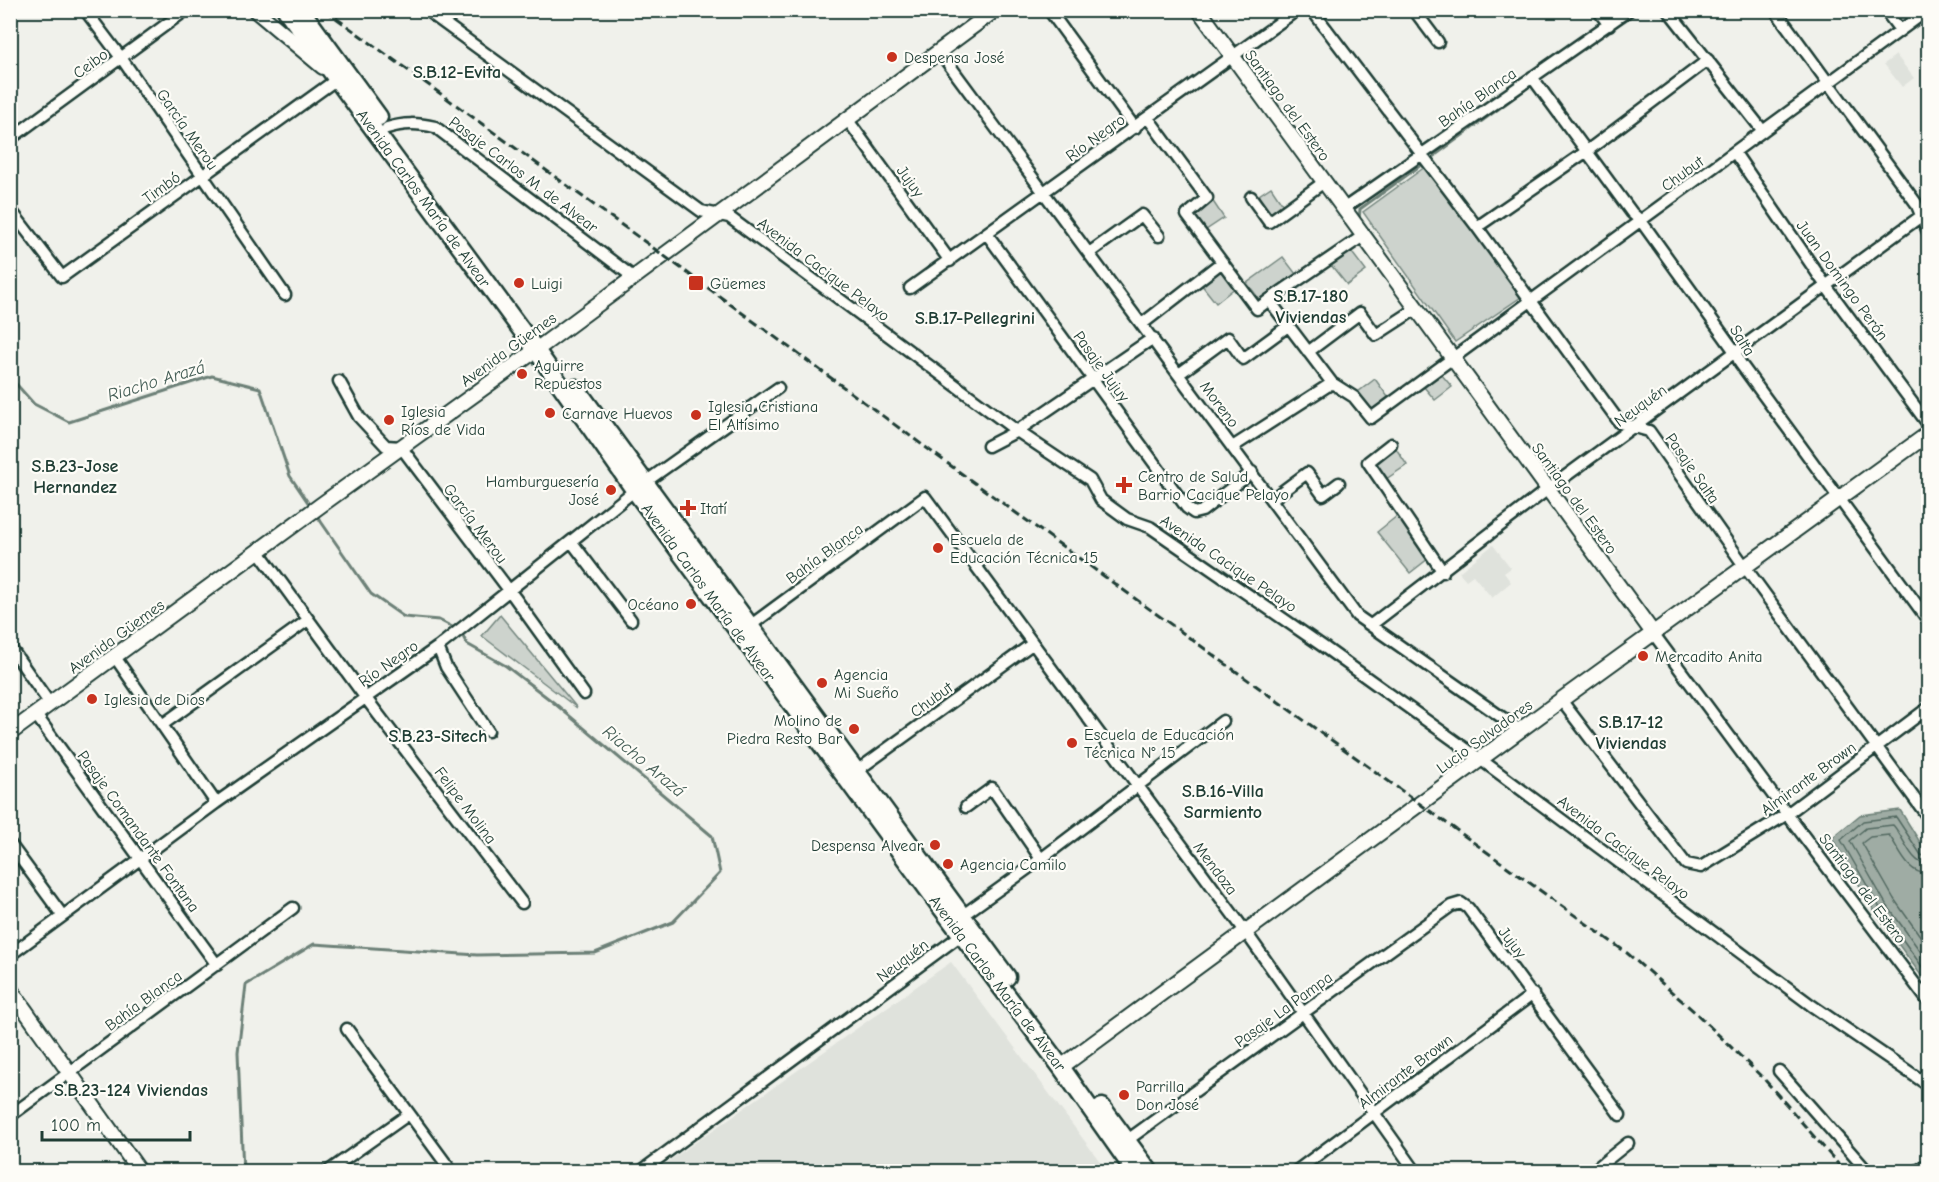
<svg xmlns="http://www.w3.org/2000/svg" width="1939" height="1182" viewBox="0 0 1939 1182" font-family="'Comic Neue',sans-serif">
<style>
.built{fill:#dfe2dc}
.green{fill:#cdd3cd;stroke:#768880;stroke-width:1.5}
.water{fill:#9faca4;stroke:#6c8077;stroke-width:1.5}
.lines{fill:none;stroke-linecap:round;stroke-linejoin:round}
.shore{stroke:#526961;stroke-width:1.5}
.stream{stroke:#6c8077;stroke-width:3}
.minor-casing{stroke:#1f3d34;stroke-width:15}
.tertiary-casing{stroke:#1f3d34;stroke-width:18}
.primary-casing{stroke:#1f3d34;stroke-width:21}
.minor{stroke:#fdfcf7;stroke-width:10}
.tertiary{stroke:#fdfcf7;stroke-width:14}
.primary{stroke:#fdfcf7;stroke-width:16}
.rail{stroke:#1f3d34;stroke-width:3;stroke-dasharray:9 4.5;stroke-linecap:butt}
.poi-dot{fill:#c8321e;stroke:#fdfcf7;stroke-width:2}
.labels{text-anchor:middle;stroke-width:4.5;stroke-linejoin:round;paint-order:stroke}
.poi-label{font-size:16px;fill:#1f3d34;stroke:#fdfcf7;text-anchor:start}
.street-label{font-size:16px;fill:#1f3d34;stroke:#fdfcf7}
.neighbourhood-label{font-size:18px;font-weight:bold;fill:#1f3d34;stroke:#fdfcf7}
.water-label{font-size:18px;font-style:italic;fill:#455e56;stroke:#fdfcf7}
</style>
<rect width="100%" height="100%" fill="#f0f1eb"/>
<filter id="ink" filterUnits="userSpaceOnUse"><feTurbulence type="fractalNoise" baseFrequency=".0167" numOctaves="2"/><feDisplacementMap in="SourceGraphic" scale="12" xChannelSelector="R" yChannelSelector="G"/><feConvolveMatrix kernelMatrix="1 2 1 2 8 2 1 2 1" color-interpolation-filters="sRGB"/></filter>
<g filter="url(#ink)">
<!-- built -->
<path class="built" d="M1896,55L1914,78L1902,87L1884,64Z
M1493,545L1511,568L1504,573L1511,582L1492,598L1473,575L1466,580L1459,572Z
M951,962L1107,1171H655Z"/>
<!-- green -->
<path class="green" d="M1425,167L1521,297L1455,342L1363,212Z
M1271,187L1285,208L1270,218L1256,197Z
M1212,200L1224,218L1203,232L1191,215Z
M1350,250L1366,271L1347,285L1331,265Z
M1283,257L1296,274L1260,300L1247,283Z
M1221,268L1236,287L1216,303L1201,284Z
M1441,374L1452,387L1435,400L1424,387Z
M1375,379L1388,397L1371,410L1358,392Z
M1395,447L1407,465L1386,479L1373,462Z
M1397,516L1429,558L1410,573L1377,532Z
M500,615L577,708L482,636Z"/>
<!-- water -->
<path class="water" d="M1900,810L1928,855V985L1875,912L1832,838L1860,815Z"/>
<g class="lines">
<!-- shore -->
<path class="shore" d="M1928,857L1921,855L1896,817L1863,821L1841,840L1880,908L1928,975
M1928,865C1910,863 1904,837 1893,825L1866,828L1850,841L1886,904L1928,962
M1928,874C1906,873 1900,850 1889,835L1870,837L1862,843L1894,899L1928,947"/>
<!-- stream -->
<path class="stream" d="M1540,78L1551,71
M1434,156L1527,88
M1359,220L1360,209L1421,165
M10,272V308
M10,377L34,404L69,422L212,376L260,388L290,476L311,507
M243,1172L238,1052L246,985L314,944L477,955L595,953L673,922L720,873L712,836L553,702L506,666L467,644L460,631L439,620L404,617L371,594L315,513"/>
<defs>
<path id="minor" d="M85,10L122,59L285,295
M426,10L701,211L729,217L1017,431L1090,480L1101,500L1127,519L1150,527L1324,647L1480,759L1811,1005L1928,1085
M1049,10L1135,128
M1312,10L1477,227L1620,423L1649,431L1745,567L1928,817
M1414,10L1438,42
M1598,10L1609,25
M1668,10L1763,131
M1775,10L1916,203L1928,232
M1885,10L1900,30
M939,51L1357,616L1520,730
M1532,77L1632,213L1641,221L1736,353L1740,363L1928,620
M1148,118L1207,198L1187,215L1257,309L1269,300L1332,383L1354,397L1371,418L1928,10
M847,119L950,261
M387,128C404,123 417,123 435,127L633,277
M10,139L186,10
M1735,153L1826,286L1928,424
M1251,197L1269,222L1324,182
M10,209L62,277L337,79
M1343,209L1629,10
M1477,227L1587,151L1708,60
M987,234L1187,508L1194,513L1202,511L1252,472
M1089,253L1142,215L1159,236
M910,288L1297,10
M1269,300L1363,236
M1142,324L1222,262
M1308,352L1360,313L1376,335L1416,309
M1179,374L1228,338L1243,359L1288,326
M339,381L359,417L386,446L401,447L515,598L584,694
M1391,444L1368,462L1443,572
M988,446L1017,431L1153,338
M1234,446L1332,383
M1272,499L1307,473L1323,495L1339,483
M571,541L631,620
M259,552L365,697L522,903
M1371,625L1548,489L1928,211
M747,628L925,497L1245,931L1416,1172
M1653,633L1787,814L1928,1001
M10,647L50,704
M438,647L446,667L488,731
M115,657L216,803
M1561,700L1686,864L1701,867L1787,814L1928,708
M36,715L217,965
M162,725L308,620
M851,775L1032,644
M966,807L992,788L1041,859
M10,844L62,915
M10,955L216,803L438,647L644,483L778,388
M347,1029L452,1172
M1779,1071L1868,1172
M10,1116L293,908
M1122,1144L1451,906L1461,903L1468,908L1620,1115
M327,1172L409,1114
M640,1172L961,935L963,915L1041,859L1223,721
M1295,1172L1533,994
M1592,1172L1628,1143
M1916,1172L1928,1164"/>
<path id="tertiary" d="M255,10L323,67
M1199,10L1653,633
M10,733L321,505L536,350L995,10
M10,989L140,1172
M1061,1067L1561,700L1928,434"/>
<path id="primary" d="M286,10L536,350L635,491L937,902L1061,1067L1135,1172
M301,10L379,117
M576,388L1007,977
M1102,1107L1150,1172"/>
</defs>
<!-- minor casing -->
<use href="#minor" class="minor-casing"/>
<!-- tertiary casing -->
<use href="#tertiary" class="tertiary-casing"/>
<!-- primary casing -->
<use href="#primary" class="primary-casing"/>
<!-- minor -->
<use href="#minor" class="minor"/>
<!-- tertiary -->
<use href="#tertiary" class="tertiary"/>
<!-- primary -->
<use href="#primary" class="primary"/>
<!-- rail -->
<path class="rail" d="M325,10L663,255L958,471L1627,953L1696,1013L1765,1080L1845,1172"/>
</g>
</g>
<!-- markers -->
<g class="poi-dot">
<circle cx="892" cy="57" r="6"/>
<circle cx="519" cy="283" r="6"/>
<rect x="688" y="275" width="16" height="16" rx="3"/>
<circle cx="522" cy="374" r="6"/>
<circle cx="550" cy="413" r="6"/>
<circle cx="696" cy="415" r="6"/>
<circle cx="389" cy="420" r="6"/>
<path d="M1121 476h6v6h6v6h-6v6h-6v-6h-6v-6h6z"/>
<circle cx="611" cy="490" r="6"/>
<path d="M685 499h6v6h6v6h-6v6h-6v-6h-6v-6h6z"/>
<circle cx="938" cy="548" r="6"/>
<circle cx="691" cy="604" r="6"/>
<circle cx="1643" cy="656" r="6"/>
<circle cx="822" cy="683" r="6"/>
<circle cx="92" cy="699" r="6"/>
<circle cx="854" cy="729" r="6"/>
<circle cx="1072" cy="743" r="6"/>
<circle cx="935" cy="845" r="6"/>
<circle cx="948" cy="864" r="6"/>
<circle cx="1124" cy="1095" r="6"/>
</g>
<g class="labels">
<!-- poi labels -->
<g class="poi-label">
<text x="904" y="63">Despensa José</text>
<text x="531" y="289">Luigi</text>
<text x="710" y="289">Güemes</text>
<text x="534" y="371">Aguirre<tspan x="534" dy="18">Repuestos</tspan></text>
<text x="708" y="412">Iglesia Cristiana<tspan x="708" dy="18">El Altísimo</tspan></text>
<text x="401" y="417">Iglesia<tspan x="401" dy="18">Ríos de Vida</tspan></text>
<text x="562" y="419">Carnave Huevos</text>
<text x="1138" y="482">Centro de Salud<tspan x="1138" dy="18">Barrio Cacique Pelayo</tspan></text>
<text x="599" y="487" text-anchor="end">Hamburguesería<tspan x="599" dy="18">José</tspan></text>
<text x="700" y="514">Itatí</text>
<text x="950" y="545">Escuela de<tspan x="950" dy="18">Educación Técnica 15</tspan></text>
<text x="679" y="610" text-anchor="end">Océano</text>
<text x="1655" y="662">Mercadito Anita</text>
<text x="834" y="680">Agencia<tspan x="834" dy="18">Mi Sueño</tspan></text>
<text x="104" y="705">Iglesia de Dios</text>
<text x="842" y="726" text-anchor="end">Molino de<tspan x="842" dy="18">Piedra Resto Bar</tspan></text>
<text x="1084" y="740">Escuela de Educación<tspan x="1084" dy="18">Técnica N° 15</tspan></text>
<text x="923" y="851" text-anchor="end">Despensa Alvear</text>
<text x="960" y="870">Agencia Camilo</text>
<text x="1136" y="1092">Parrilla<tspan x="1136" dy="18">Don José</tspan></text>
</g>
<!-- street labels -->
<g class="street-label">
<text transform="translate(90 63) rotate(-36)" y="6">Ceibo</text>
<text transform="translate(1477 97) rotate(-35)" y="6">Bahía Blanca</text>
<text transform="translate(1288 105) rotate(54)" y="6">Santiago del Estero</text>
<text transform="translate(188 129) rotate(55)" y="6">García Merou</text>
<text transform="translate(1095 137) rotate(-36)" y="6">Río Negro</text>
<text transform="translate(1682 173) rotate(-36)" y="6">Chubut</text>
<text transform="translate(524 174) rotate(37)" y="6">Pasaje Carlos M. de Alvear</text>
<text transform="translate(911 181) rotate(54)" y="6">Jujuy</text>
<text transform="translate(161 187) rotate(-36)" y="6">Timbó</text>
<text transform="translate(424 198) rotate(54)" y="6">Avenida Carlos María de Alvear</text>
<text transform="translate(824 269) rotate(37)" y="6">Avenida Cacique Pelayo</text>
<text transform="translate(1843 280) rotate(54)" y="6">Juan Domingo Perón</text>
<text transform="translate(1743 340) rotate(58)" y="6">Salta</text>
<text transform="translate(508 349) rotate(-36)" y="6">Avenida Güemes</text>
<text transform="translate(1102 366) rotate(54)" y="6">Pasaje Jujuy</text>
<text transform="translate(1220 404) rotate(53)" y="6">Moreno</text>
<text transform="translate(1640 405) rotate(-36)" y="6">Neuquén</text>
<text transform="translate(1693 468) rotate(55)" y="6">Pasaje Salta</text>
<text transform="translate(1575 498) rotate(54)" y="6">Santiago del Estero</text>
<text transform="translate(476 523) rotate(53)" y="6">García Merou</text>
<text transform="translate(824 553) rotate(-36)" y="6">Bahía Blanca</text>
<text transform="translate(1229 563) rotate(34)" y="6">Avenida Cacique Pelayo</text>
<text transform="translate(709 592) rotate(54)" y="6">Avenida Carlos María de Alvear</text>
<text transform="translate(116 636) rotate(-36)" y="6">Avenida Güemes</text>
<text transform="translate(388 663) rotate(-35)" y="6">Río Negro</text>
<text transform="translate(931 699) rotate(-36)" y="6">Chubut</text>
<text transform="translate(1484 736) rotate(-36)" y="6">Lucio Salvadores</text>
<text transform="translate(1808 778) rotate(-36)" y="6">Almirante Brown</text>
<text transform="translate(466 805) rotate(53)" y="6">Felipe Molina</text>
<text transform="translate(139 831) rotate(54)" y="6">Pasaje Comandante Fontana</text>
<text transform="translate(1624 847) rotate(37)" y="6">Avenida Cacique Pelayo</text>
<text transform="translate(1216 868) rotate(53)" y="6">Mendoza</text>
<text transform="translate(1863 888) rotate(53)" y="6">Santiago del Estero</text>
<text transform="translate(1513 942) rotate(53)" y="6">Jujuy</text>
<text transform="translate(902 960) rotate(-37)" y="6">Neuquén</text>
<text transform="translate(998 983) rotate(53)" y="6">Avenida Carlos María de Alvear</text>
<text transform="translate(143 1000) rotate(-36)" y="6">Bahía Blanca</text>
<text transform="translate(1283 1009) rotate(-36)" y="6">Pasaje La Pampa</text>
<text transform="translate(1405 1071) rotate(-37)" y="6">Almirante Brown</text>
</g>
<!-- neighbourhood labels -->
<g class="neighbourhood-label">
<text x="457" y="78">S.B.12-Evita</text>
<text x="1311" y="302">S.B.17-180<tspan x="1311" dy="21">Viviendas</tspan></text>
<text x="975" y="324">S.B.17-Pellegrini</text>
<text x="75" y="472">S.B.23-Jose<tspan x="75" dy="21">Hernandez</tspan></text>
<text x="1631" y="728">S.B.17-12<tspan x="1631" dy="21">Viviendas</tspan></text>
<text x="438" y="742">S.B.23-Sitech</text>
<text x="1223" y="797">S.B.16-Villa<tspan x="1223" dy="21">Sarmiento</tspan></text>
<text x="131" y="1096">S.B.23-124 Viviendas</text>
</g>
<!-- water labels -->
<g class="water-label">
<text transform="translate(156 381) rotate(-17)" y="6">Riacho Arazá</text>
<text transform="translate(644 761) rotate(40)" y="6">Riacho Arazá</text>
</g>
</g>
<!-- margin -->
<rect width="1939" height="1182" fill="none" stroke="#fdfcf7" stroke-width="36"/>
<rect x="18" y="18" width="1903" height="1146" fill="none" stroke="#1f3d34" stroke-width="2" filter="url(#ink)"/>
<!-- scale -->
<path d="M42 1131v9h148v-9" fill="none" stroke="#1f3d34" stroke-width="3"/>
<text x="51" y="1131" font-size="18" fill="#1f3d34" stroke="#fdfcf7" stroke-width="4.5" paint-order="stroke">100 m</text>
</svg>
